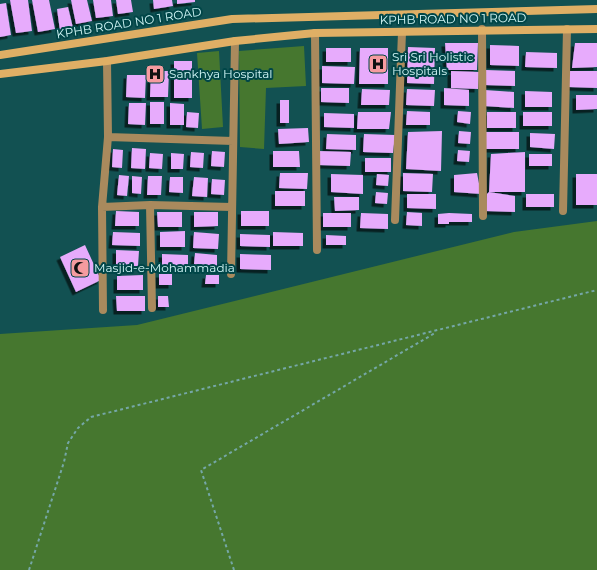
<svg xmlns="http://www.w3.org/2000/svg" width="597" height="570" viewBox="0 0 597 570" font-family="Montserrat,sans-serif">
<style>
.green{fill:#46772f}
.building{fill:#e7abfc;filter:url(#shadow)}
.lines{fill:none;stroke-linecap:round;stroke-linejoin:round}
.path{stroke:#75a7a7;stroke-width:2;stroke-dasharray:3 3;stroke-linecap:butt}
.minor{stroke:#a98a5d;stroke-width:8}
.secondary{stroke:#dfaf65;stroke-width:8}
.labels{text-anchor:middle;stroke-width:4;stroke-linejoin:round;paint-order:stroke}
.street-label{font-size:12px;fill:#d2f7f7;stroke:#004648}
.poi-label{font-size:12px;fill:#d2f7f7;stroke:#004648;text-anchor:start}
</style>
<defs>
<filter id="shadow"><feDropShadow dx="-3.5" dy="3.5" stdDeviation="0" flood-color="#0009"/></filter>
</defs>
<rect width="100%" height="100%" fill="#125152"/>
<!-- green -->
<path class="green" d="M304,46L306,86L266,88L264,149L240,147L239,51Z
M219,51L223,127L202,129L197,53Z
M597,221V570H0V334L137,325L514,232Z"/>
<!-- building -->
<path class="building" d="M10,0H28L32,31L16,33Z
M32,0H49L55,29L38,32Z
M71,0H87L92,21L76,24Z
M93,0H111L113,16L96,18Z
M116,0H131L133,12L118,14Z
M153,0H172L173,6L154,9Z
M177,0H195V2L177,4Z
M6,3L11,35L0,37V4Z
M68,7L73,28L60,31L57,9Z
M445,43H478L477,70H447Z
M575,43H597V67L572,68Z
M490,45L519,46V66L490,65Z
M408,47L435,48L434,84L407,83Z
M326,48H351V62H326Z
M360,48H388V84H359Z
M526,52L557,53V68L525,67Z
M174,61H192V98H174Z
M322,66L355,67L354,84L322,83Z
M486,70L515,71V86L485,85Z
M151,71H169L168,97H150Z
M451,71L479,72L478,89L451,88Z
M569,71H597V88L569,87Z
M127,75H146L145,98L126,97Z
M321,88H349V103L321,102Z
M444,88L469,90V106L444,105Z
M362,89L390,90L389,105H361Z
M407,89L435,90L434,106L406,105Z
M485,90L514,92V108L484,106Z
M525,91L552,92V107H525Z
M576,95H597V109L576,110Z
M280,100H289V123H280Z
M150,102H164V124H150Z
M129,103H146L145,125L128,124Z
M170,103L184,104V125H170Z
M407,111L430,112V125H406Z
M458,111L471,112L470,124L457,122Z
M187,112L199,113L198,128L186,127Z
M358,112H391L389,129H357Z
M487,112H516V128H487Z
M523,112H552V126H523Z
M324,113L354,114V128L324,127Z
M308,128L309,142L279,144L278,129Z
M442,131L441,171L406,169L408,132Z
M459,131L471,132L470,144L458,143Z
M485,132H519V149H486Z
M530,133L555,134L554,149L530,147Z
M327,134L356,135V150L326,149Z
M364,134L395,135L393,153L363,152Z
M132,148L146,149L145,169L131,168Z
M113,149L123,150L122,168L112,167Z
M458,150L470,151L469,162L457,161Z
M212,151L225,152L224,167L211,166Z
M273,151H299L300,167H273Z
M319,151L351,152L350,166L319,165Z
M191,152L204,153L203,168L190,167Z
M525,152V192H489L491,154Z
M150,153L163,154L162,169L149,168Z
M171,153L184,154L183,169H171Z
M529,154H552V166H529Z
M365,158H391V172H365Z
M280,173H308L307,189L279,188Z
M403,173L433,174L432,192L403,191Z
M477,173L481,194L454,192V175Z
M331,174L363,175V194L331,192Z
M377,174L389,175L388,186L376,185Z
M576,174H597V205H576Z
M119,175L129,176L127,196L117,195Z
M132,176L142,177L141,194L132,193Z
M148,176H162L161,195H147Z
M170,177H183V193L169,192Z
M194,177L208,178L207,197L192,196Z
M212,179L225,180L224,195L211,194Z
M275,191H305V206H275Z
M376,192L388,193L387,204L375,203Z
M489,192L515,196V212L486,211L487,194Z
M407,194H436V209L407,208Z
M526,194H554V207H526Z
M334,197H359V210L335,211Z
M116,211L139,212V226H115Z
M241,211H269V226H241Z
M157,212H182V227H158Z
M194,212H218V226L194,227Z
M407,212L422,213V226L406,225Z
M323,213H351V227H323Z
M361,213L388,214V229L360,228Z
M449,213L472,214V222H449V224H438V214Z
M185,231V247H160V232Z
M113,232L140,233V246L112,245Z
M194,232L219,234L218,249L193,248Z
M273,232L303,233V246H273Z
M240,234L270,235V247L240,246Z
M326,235L346,236V245H326Z
M85,245L101,280L76,292L60,257Z
M116,250L139,251L138,266H116Z
M195,253L217,255V266L194,264Z
M162,254L188,255V267L162,266Z
M240,254L271,255V270L240,269Z
M159,274H172V285H159Z
M143,275V290H117V276Z
M206,275H219V284H205Z
M116,296H145V311H117Z
M158,296H168L169,307H158Z"/>
<g class="lines">
<!-- path -->
<path class="path" d="M29,570L64,462L68,443L78,428L91,417L597,290
M234,570L201,470L435,333"/>
<!-- minor -->
<path class="minor" d="M482,29L483,216
M315,33L317,250
M108,137L233,141
M150,205L152,308
M102,207L150,205L232,207
M563,211L567,29
M395,220L402,32
M231,274L235,41
M103,310L102,207L108,137L107,61"/>
<!-- secondary -->
<path class="secondary" d="M0,55L232,19L597,9
M0,74L107,61L235,41L315,33L597,29"/>
</g>
<!-- icons -->
<defs>
<symbol id="hospital-square" viewBox="-11 -11 22 22"><rect x="-9" y="-9" width="18" height="18" rx="4" fill="#f59b9f" stroke="#004648"/><path d="M-5-5h3v3.5h4V-5h3V5h-3V1.5h-4V5h-3Z" fill="#111"/></symbol>
<symbol id="mosque-square" viewBox="-11 -11 22 22"><rect x="-9" y="-9" width="18" height="18" rx="4" fill="#f59b9f" stroke="#004648"/><path d="M3.5-4.9A6 6 0 1 0 3.5 4.9A5 5 0 1 1 3.5-4.9Z" fill="#111"/></symbol>
</defs>
<g fill-rule="evenodd">
<use href="#hospital-square" x="367" y="53" width="22" height="22"/>
<use href="#hospital-square" x="144" y="63" width="22" height="22"/>
<use href="#mosque-square" x="69" y="257" width="22" height="22"/>
</g>
<g class="labels">
<!-- street labels -->
<g class="street-label">
<text transform="translate(453 19) rotate(-1)" y="4">KPHB ROAD NO 1 ROAD</text>
<text transform="translate(129 23) rotate(-9)" y="4">KPHB ROAD NO 1 ROAD</text>
</g>
<!-- poi labels -->
<g class="poi-label">
<text x="392" y="61">Sri Sri Holistic<tspan x="392" dy="14">Hospitals</tspan></text>
<text x="169" y="78">Sankhya Hospital</text>
<text x="94" y="272">Masjid-e-Mohammadia</text>
</g>
</g>
</svg>
